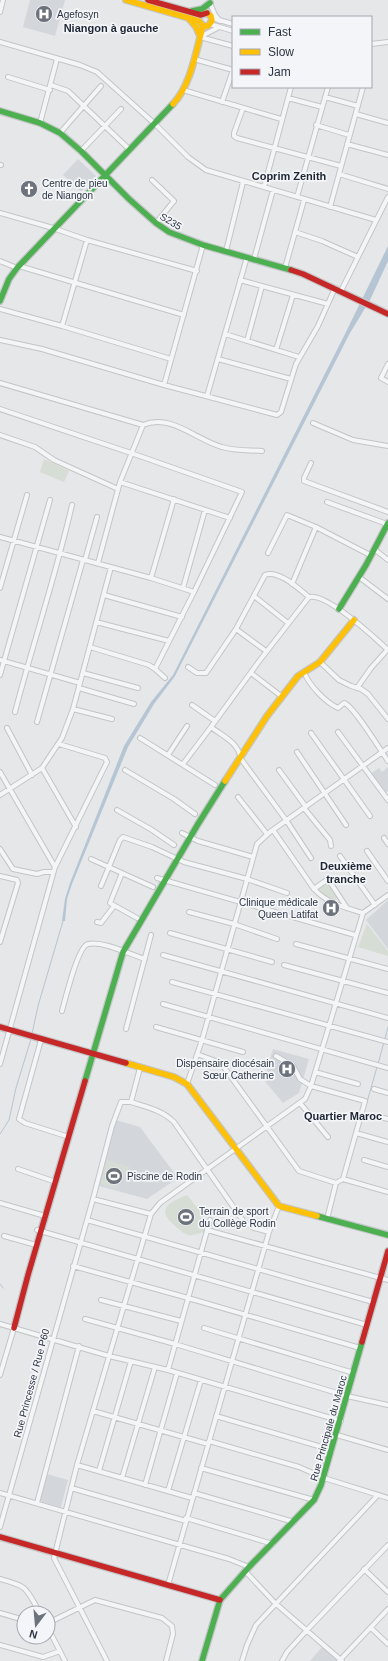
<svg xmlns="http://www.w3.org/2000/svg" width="388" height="1661" viewBox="0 0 388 1661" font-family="Arial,sans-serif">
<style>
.built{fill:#d3d7dc}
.green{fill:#d6ddd5}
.water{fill:#b5c5d3}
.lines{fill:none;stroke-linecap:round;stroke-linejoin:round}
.stream{stroke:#b5c5d3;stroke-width:1}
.street-casing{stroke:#c3c5c7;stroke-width:6}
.fast-casing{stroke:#c3c5c7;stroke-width:8}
.slow-casing{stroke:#c3c5c7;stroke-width:8}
.jam-casing{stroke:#c3c5c7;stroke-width:8}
.street{stroke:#f4f5f6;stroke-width:4}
.fast{stroke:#4caf50;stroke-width:5.5}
.slow{stroke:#ffc107;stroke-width:5.5}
.jam{stroke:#c62828;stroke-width:5.5}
.labels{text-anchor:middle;stroke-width:3.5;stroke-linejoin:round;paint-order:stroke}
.poi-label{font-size:10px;fill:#2c3542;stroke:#f3f5f8;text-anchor:start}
.street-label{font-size:10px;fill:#2c3542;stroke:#f3f5f8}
.neighbourhood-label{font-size:11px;font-weight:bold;fill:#1e2633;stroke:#f3f5f8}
</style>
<rect width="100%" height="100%" fill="#e5e7e9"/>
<!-- built -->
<path class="built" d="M30,0H65L55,36L23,27Z
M78,159L96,176L81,192L63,175Z
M388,767V791L384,793L370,774L379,768L382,772Z
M388,900V949L366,920Z
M273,1049L309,1059L299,1093L283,1103L264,1080Z
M116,1120L140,1127L178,1178L147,1199L99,1186Z
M47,1474L68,1480L61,1507L39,1501Z
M323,1646L338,1660L337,1661H310Z"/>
<!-- green -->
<path class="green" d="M44,459L69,471L64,482L40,472Z
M324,882L334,887L338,896L336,900H332L317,893L319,888Z
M367,924L388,951V956L358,947Z
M107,1160L130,1167L115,1188L101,1184Z
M187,1195L207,1220L204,1232C199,1233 193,1236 188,1235C182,1233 178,1228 173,1224C155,1208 172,1201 187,1195Z"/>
<!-- water -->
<path class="water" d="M388,246V261L370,300L350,333L175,676L154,704L128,747L72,884L67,899L65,921H62L65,899L70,883L124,746L151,702L173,675L346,332Z"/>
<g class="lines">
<!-- stream -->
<path class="stream" d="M32,1034L38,1006L63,921
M385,1039L388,1027
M378,1064L384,1042
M367,1102L377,1067
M0,1134L9,1120L16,1088L31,1039
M0,1284L3,1288"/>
<defs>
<path id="street" d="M210,3L215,15L220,21
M0,12L3,0
M212,18L233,24
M210,24L233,31
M200,37L233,46
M200,37L219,27
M0,42L80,65L97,72L155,124L188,157L206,170L376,220
M371,44L388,42
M194,59L233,70
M8,77L50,90
M51,85L68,91L130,150
M183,90L281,119
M325,97L358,106
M288,98L322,107
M222,102L233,70
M243,108L234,133V136L237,138L341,166
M356,114L388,123
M40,123L57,59
M316,125L349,135
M60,133L101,86
M347,144L388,155
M81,151L121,109
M0,165H1
M339,174L388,189
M152,180L174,201L156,223
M264,187L291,87
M297,197L328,87
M330,207L363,87
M0,213L53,228L87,240L197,271
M295,232L322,241L358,257
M226,251L243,182
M254,259L273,190
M0,261L17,268
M19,266L184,315
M285,268L304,200
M240,280L328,304
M341,291L388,197
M0,309L62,326L171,359
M62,326L87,240
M225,334L299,357
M0,340L42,349L164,385L277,415L281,412L296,364L318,326L335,288
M247,341L262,286
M276,350L293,295
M218,359L291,379
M388,364L381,378L388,382
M0,383L143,425C171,413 196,440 222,447C235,451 249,450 262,451
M164,385L203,245
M207,396L247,257
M0,409L131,453L242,492L194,592
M313,423L353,440L388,446
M0,435L35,447L54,460L118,489
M311,463L304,478V481L388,512
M120,482L230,518
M327,502L387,524
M0,537L151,578L194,592L155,669L149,665L90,647
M374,549L388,560
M268,553L287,515L316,527L370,555
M85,560L97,517
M98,563L120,482L143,425
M359,577L388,599
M151,578L174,499
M292,584L316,527
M0,588L27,495
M183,588L205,510
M104,595L182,617
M254,596L288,623
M96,622L169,641
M266,651L236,629L265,575C278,569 299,589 309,597
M0,660L80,683
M320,662L339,680L351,686L361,689L368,694L388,719
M188,667L197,673H206L236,629
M155,669L165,678
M304,672C309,685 325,702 338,708L344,703C353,705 381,751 388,761
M83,673L138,688
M251,673L281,696
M0,675L50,500
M79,688L134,704
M357,688L371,668L388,649
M192,705L215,721
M73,709L112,719
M15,712C33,643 56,575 72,505
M37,722L83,560
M7,728L32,775
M338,732L388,800
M311,733L370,816
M140,738L215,785
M297,752L346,825
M168,755L187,726
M183,764L211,727
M42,768L76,827
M125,770L174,799L195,814
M279,770L306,807
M0,772L55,867
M0,795L42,768L62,738L73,709L111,567
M238,797L267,834
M304,808L330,840L331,846
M117,810L152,830L174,845
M273,830L314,889
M182,833L198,841L253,857
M384,838L388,844
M0,849L13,869L37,874L44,872H53
M367,851L388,881
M340,856L375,905
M311,858L286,820L241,759C238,742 224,737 211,727L260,660L309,597C327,593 374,637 388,650
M91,859L153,887
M122,873L110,903L137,918
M0,876L17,880L18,883L0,942
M157,878L355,935
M101,886L120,840L123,837L152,847L184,862L247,879L287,893
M347,908L328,879L314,889C328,904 344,907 363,913
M189,912L234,924L277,939
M97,922L101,923L114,906
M170,933L272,962
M296,944L388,969
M163,955L388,1018
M284,965L388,993
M172,982L388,1042
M163,1004L388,1068
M62,1011C65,1000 78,946 88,944C104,941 129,954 145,959
M156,1027L243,1052
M126,1029L151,935
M41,1040L19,1119L25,1123L69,1137
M197,1054L221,1063L299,1171L336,1183L343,1179L365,1101L311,1086L300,1079L293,1066L276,1056
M0,1064L55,867L107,762L105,758L59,744
M140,1068L131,1102C146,1107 162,1110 174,1122L244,1222L254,1228L269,1232
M315,1072L358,1084
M187,1084L202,1040L257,844L270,832L388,748
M374,1089L388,1093
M300,1103L328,1137
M377,1116L388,1119
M356,1133L388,1142
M364,1160L388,1167
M18,1169L56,1182
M343,1179L388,1192
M93,1199L151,1214
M0,1203L45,1216
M327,1219L336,1183
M87,1220L373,1302
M37,1230L367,1325
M207,1230L388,1280
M4,1236L36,1245
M73,1266L188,1298L360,1348
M101,1300L181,1321
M85,1319L175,1344L347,1396L388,1405
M0,1324L109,1356L168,1370L341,1421
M204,1328L354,1373
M168,1370L210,1220
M0,1375L14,1328
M93,1411L208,1444
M216,1416L332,1450
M337,1435L388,1450
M209,1441L299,1467L324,1478L388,1498
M77,1465L192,1498
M201,1468L314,1500
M99,1471L131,1361
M122,1478L155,1367
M145,1485L177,1373
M71,1488L186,1521
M168,1491L201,1380
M0,1493L229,1559L249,1567
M194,1493L294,1522
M37,1503L79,1346
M186,1518L273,1544
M0,1527L93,1199L112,1126L121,1102H131
M364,1569L388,1592
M245,1571L275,1603L342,1661
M0,1579C29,1587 25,1587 40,1613
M168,1585L269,1232L279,1206
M0,1613L24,1620
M48,1623L95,1600L162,1618L172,1626L173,1634L166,1661
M48,1628L65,1661
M371,1628L388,1644
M0,1645L43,1657L60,1651
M107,1661L54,1558L77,1465L151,1214L160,1203L305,1099L311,1086L363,913L388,895
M242,1661L247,1645L256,1625L377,1496
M282,1661L287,1652L307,1630L388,1545
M339,1661L388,1609"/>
<path id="fast" d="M192,11L202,9L210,3
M0,111L40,123L60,133L81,151L129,199L156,223L169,232L203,245L291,270
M0,301L9,279L17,268L173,104
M339,609L366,565L388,523
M85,1081L123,952L198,824L225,781
M317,1216L388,1235
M202,1661L220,1600L249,1567L314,1500L321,1485L362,1342"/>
<path id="slow" d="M126,0L199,21L203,26
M190,20L196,27L200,36
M203,26H208L212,21L211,16L207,13
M173,104C191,85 196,51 203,26
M225,781L267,716L298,676L320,662L354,620
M126,1063L174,1077L187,1084L279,1206L317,1216"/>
<path id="jam" d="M148,0L201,15L207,13
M291,270L303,274L388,314
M0,1027L126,1063
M14,1328L28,1275L85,1081
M362,1342L388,1251
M0,1537L220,1600"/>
</defs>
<!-- street casing -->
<use href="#street" class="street-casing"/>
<!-- fast casing -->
<use href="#fast" class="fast-casing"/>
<!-- slow casing -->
<use href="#slow" class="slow-casing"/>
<!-- jam casing -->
<use href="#jam" class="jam-casing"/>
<!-- street -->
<use href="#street" class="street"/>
<!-- fast -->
<use href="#fast" class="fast"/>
<!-- slow -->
<use href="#slow" class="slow"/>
<!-- jam -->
<use href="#jam" class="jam"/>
</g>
<!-- icons -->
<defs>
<symbol id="hospital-disc" viewBox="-11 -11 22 22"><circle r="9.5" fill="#6d737c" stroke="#f3f5f8"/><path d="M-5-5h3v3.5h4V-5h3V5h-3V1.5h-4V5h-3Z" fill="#fff"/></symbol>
<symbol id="church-disc" viewBox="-11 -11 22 22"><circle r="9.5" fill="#6d737c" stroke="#f3f5f8"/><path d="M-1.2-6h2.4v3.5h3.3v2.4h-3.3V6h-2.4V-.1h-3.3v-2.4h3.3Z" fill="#fff"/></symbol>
<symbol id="stadium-disc" viewBox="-11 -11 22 22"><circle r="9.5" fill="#6d737c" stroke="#f3f5f8"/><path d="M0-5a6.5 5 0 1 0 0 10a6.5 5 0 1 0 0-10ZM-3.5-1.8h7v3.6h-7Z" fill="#fff"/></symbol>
</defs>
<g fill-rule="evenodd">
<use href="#hospital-disc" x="34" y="4" width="20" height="20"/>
<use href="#church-disc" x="19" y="179" width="20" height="20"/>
<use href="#hospital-disc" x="321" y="898" width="20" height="20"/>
<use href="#hospital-disc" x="277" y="1059" width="20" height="20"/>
<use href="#stadium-disc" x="104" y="1166" width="20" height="20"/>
<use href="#stadium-disc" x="176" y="1207" width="20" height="20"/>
</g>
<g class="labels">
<!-- poi labels -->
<g class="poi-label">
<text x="57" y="18">Agefosyn</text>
<text x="42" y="187">Centre de pieu<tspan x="42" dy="12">de Niangon</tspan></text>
<text x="318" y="906" text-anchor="end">Clinique médicale<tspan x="318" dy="12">Queen Latifat</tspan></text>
<text x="274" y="1067" text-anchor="end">Dispensaire diocésain<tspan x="274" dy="12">Sœur Catherine</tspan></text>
<text x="127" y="1180">Piscine de Rodin</text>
<text x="199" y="1215">Terrain de sport<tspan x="199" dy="12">du Collège Rodin</tspan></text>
</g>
<!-- street labels -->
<g class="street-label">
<text transform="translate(171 221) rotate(31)" y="4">S235</text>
<text transform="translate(31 1383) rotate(-75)" y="4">Rue Princesse / Rue P60</text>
<text transform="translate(328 1428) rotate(-74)" y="4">Rue Principale du Maroc</text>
</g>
<!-- neighbourhood labels -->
<g class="neighbourhood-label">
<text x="111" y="32">Niangon à gauche</text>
<text x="289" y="180">Coprim Zenith</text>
<text x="346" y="870">Deuxième<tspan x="346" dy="13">tranche</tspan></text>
<text x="343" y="1120">Quartier Maroc</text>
</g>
</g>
<!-- legend -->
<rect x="232" y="16" width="140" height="72" fill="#f3f5f8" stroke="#a3a8af"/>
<rect x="240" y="29" width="20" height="6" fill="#4caf50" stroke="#a3a8af"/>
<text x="268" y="36" font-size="12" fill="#2c3542">Fast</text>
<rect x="240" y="49" width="20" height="6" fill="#ffc107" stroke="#a3a8af"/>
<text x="268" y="56" font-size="12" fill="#2c3542">Slow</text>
<rect x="240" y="69" width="20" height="6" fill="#c62828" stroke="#a3a8af"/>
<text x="268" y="76" font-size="12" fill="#2c3542">Jam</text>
<!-- north arrow -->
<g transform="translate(36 1625) rotate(196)"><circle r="19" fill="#f3f5f8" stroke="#a3a8af"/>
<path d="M0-3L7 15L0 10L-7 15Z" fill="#6d737c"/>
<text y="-6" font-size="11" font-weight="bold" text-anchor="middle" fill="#2c3542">N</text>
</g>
</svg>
